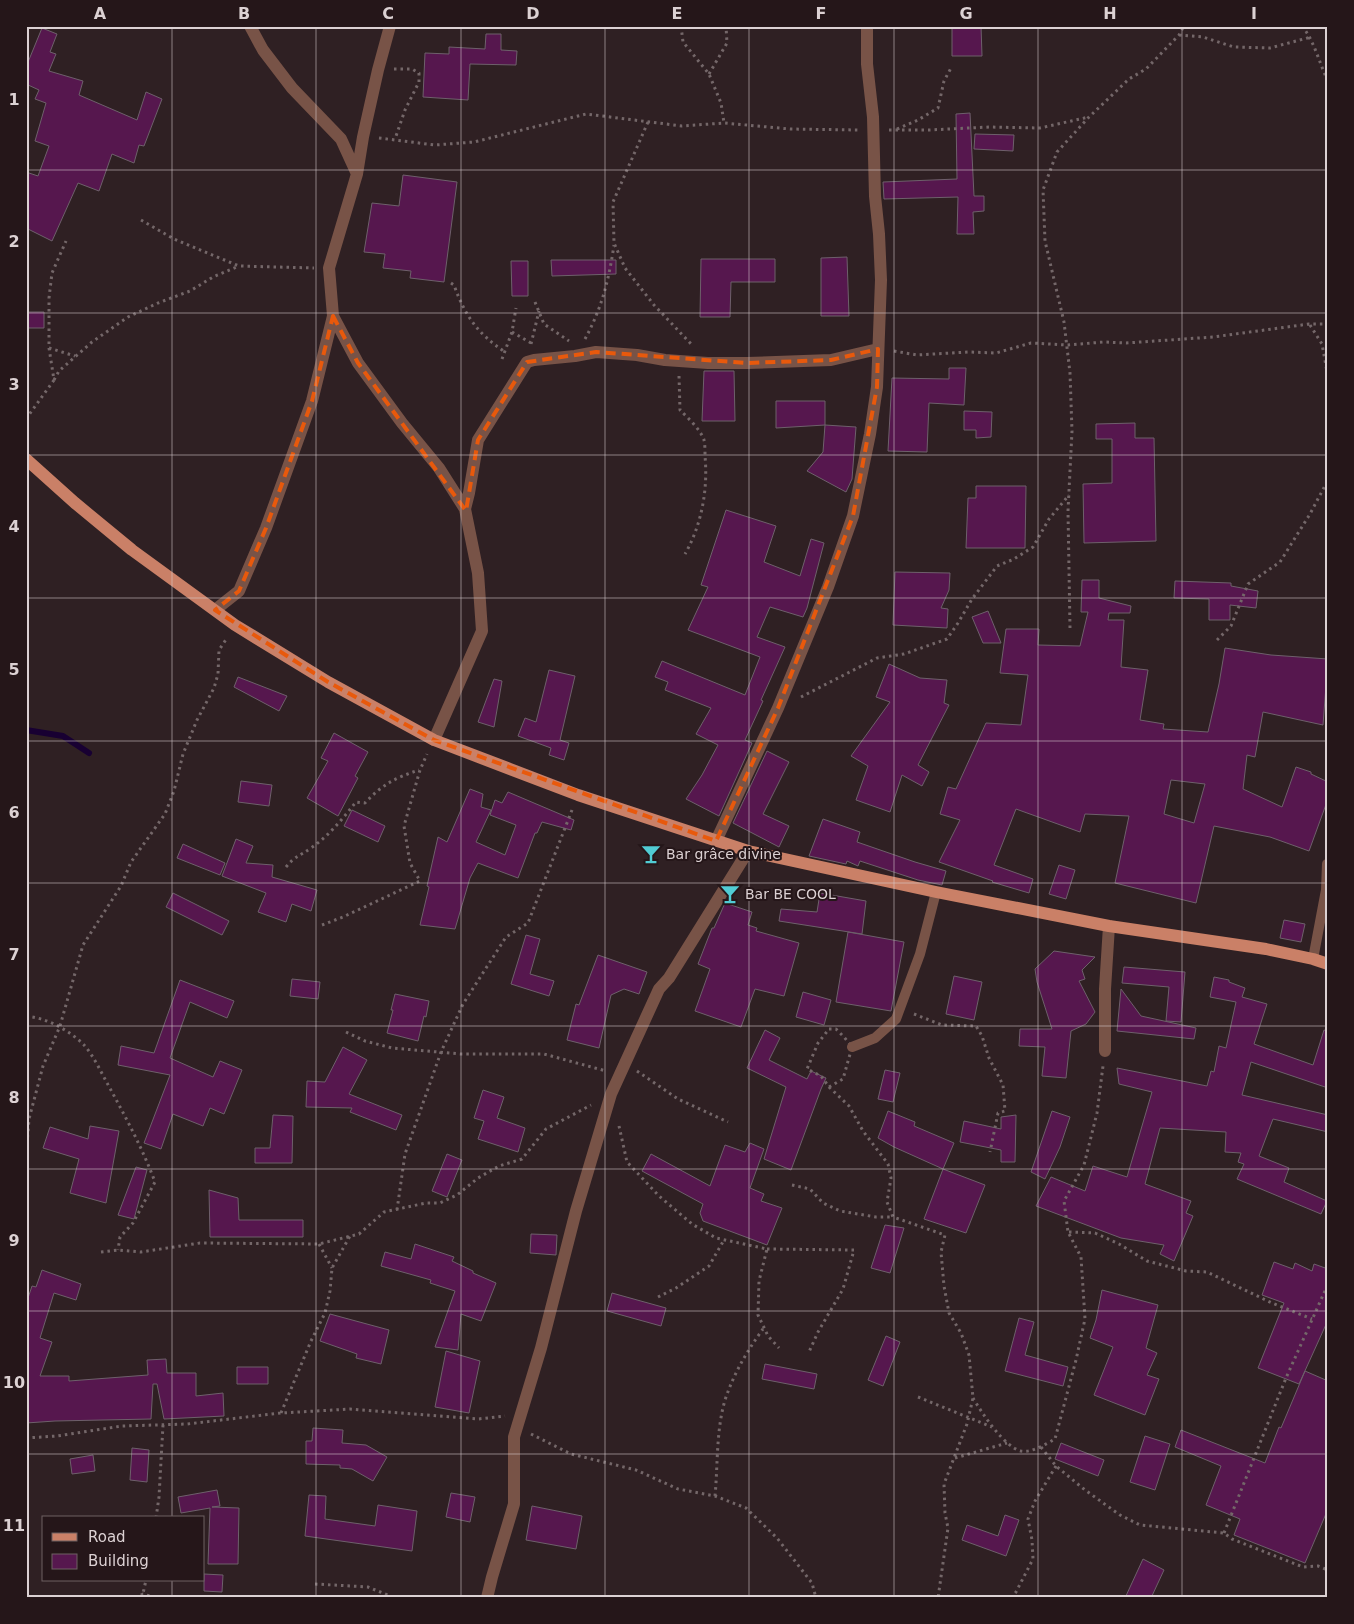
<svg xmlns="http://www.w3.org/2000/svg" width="1354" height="1624" viewBox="0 0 1354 1624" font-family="'DejaVu Sans',sans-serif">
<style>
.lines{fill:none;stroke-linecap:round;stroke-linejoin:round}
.stream{stroke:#180032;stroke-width:6}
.building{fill:#56174e;stroke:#6e606b;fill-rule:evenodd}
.path{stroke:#746769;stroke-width:3;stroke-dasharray:2.5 4;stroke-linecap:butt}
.service{stroke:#785347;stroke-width:10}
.minor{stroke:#785347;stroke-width:12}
.primary{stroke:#ca8067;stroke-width:12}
.marked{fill:none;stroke:#e8590c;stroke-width:4;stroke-dasharray:10 6;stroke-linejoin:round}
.grid{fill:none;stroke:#dcd1d3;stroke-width:1;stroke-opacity:0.55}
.labels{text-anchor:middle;stroke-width:4;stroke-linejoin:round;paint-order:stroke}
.poi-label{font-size:14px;fill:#dcd1d3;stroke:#251619;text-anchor:start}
.neatline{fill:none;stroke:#dcd1d3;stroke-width:2}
.grid-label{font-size:16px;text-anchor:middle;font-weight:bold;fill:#dcd1d3}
</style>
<rect width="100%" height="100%" fill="#2f2023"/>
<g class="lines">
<!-- stream -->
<path class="stream" d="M26,730L63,736L89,753"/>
</g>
<!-- building -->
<path class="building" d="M952,26H981L982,56H952Z
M42,28L57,34L50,52L56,54L49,71L83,81L79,95L137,120L146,92L162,99L144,146L139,145L134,163L112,154L99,191L78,183L52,241L26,228V172L38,176L49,146L35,141L46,103L35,99L39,90L26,84V67Z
M486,34H501V50L517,51L516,65L470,64L468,100L423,97L425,53L449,54V47L485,49Z
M970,113L974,196H984V211L973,212L974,234H957L958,197L884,199L883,182L957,179L956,114Z
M975,134L1014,135L1013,151L974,149Z
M403,175L457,182L444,282L410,278L411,271L383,268L385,254L364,252L372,203L399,206Z
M847,257L849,316H821V258Z
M701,259H775V282H731L730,317H700Z
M551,260H616V274L552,276Z
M511,261H528V296H512Z
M26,312H44V328H26Z
M949,368H966L964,405L929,403L927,452L888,451L892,378L949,379Z
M704,371H734L735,421H702Z
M776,401H825V425L776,428Z
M964,411L992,412L991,437L976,438V430H964Z
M1135,423V438H1154L1156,541L1084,543L1083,484L1112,483V439H1096V424Z
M825,425L856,427L852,479L846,492L807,471L823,452Z
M976,486H1026L1025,548H966L968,498H976Z
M726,510L776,526L764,562L800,576L811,539L824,543L807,608L803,617L770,607L757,637L785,647L761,700L763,701L745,740L752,743L719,816L686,799L702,775L718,745L696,734L711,708L665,690L668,682L655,677L662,661L745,695L760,657L688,630L708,587L701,585Z
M895,572L950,573L949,590L941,608L948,609L947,628L893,625Z
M1082,580H1099V598L1131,606L1130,613H1109L1108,620H1124L1121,667L1148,670L1140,720L1164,724L1163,729L1208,732L1219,684L1225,648L1271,655L1328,659L1323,725L1263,712L1255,757L1247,755L1243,789L1282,807L1296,767L1311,772V774L1328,782V799L1309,851L1270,837L1214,826L1196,903L1115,883L1129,816L1085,814L1080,832L1016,809L994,865L1033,879L1029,893L992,882L993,881L939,862L960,820L940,814L948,787L956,789L986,723L1021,725L1028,675L1000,673L1006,629H1039L1038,645L1080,646L1088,612H1081ZM1171,780L1205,784L1194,823L1164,814Z
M1175,581L1231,583V586L1258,591L1256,608L1230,605V620H1209V599L1174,598Z
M988,611L1001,643H983L972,617Z
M889,664L920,678L947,680L944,703L949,705L918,765L929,772L922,786L902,775L890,812L856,800L868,766L851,756L890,702L876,697Z
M549,670L575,676L560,740L569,743L564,760L549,755L551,748L518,736L525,718L536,722Z
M238,677L287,696L279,711L234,687Z
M494,679L502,681L494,727L478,722Z
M334,733L368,752L355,776L358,778L338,816L307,798L328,761L321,758Z
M767,751L789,762L763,814L789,826L779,847L733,823Z
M241,781L272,785L269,806L238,802Z
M470,789L483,794L481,807L491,810L476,842L505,855L516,825L490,815L495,800L502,803L508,792L574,820L571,830L542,822L537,833H535L518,878L478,863L470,878L455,929L420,925L429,887L427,886L438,837L447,842Z
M352,810L385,826L378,842L344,826Z
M823,819L860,832L857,842L915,862L946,871L942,885L918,880L860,861L858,866L847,861L846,864L809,856Z
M236,839L253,846L246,863L273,865L272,877L317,890L311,911L292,904L286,922L258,912L266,893L222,876Z
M183,844L225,863L220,875L177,858Z
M1059,865L1075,870L1066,899L1049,894Z
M173,893L229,921L222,935L166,907Z
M820,893L866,901L862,934L779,921L781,909L817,912Z
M725,903L752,912L748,925L757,928L756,931L799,943L784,996L755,989L741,1027L695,1011L710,969L698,964L712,928H714Z
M1284,920L1305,924L1301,942L1280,938Z
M848,932L904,942L891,1011L836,1002Z
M526,935L540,939L530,974L554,981L549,996L511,984Z
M1054,951L1095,957L1082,970L1085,979L1079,981L1095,1012L1086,1024L1071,1031L1066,1078L1042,1076L1045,1047L1019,1046L1020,1029H1052L1037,982L1035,969Z
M598,955L647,972L639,994L624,989L611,995L599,1048L567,1040L576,1004L579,1005Z
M1124,967L1185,972L1181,1022L1166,1021L1169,987L1122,983Z
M954,976L982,982L974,1020L946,1014Z
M1214,977L1229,980V982L1245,988L1242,997L1267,1004L1254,1044L1313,1065L1324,1030L1328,1031V1088L1251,1062L1242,1095L1328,1115V1132L1273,1119L1259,1156L1289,1168L1284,1182L1327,1201L1321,1214L1237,1179L1244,1164L1238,1162L1241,1153L1225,1152L1226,1132L1160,1128L1145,1184L1191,1201L1186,1213L1193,1216L1174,1261L1160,1254L1164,1245L1121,1238L1036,1206L1051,1177L1085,1191L1093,1166L1127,1177L1152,1092L1119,1084L1117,1068L1207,1086L1211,1071L1214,1072L1219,1046L1226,1048L1236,1002L1210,997Z
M292,979L320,982L318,999L290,996Z
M180,980L234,1001L227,1018L190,1002L170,1058L213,1077L220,1061L242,1070L224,1114L210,1108L203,1126L173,1114L161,1149L144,1143L170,1075L118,1065L121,1046L154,1053Z
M1121,989L1141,1016L1196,1028L1194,1039L1117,1031Z
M803,992L831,1000L824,1025L796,1017Z
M395,994L429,1001L426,1017L424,1016L418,1041L387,1033L393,1010H391Z
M765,1030L780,1038L769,1060L807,1079L811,1071L826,1078L821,1089L791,1170L764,1159L786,1087L747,1068Z
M343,1047L367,1060L349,1094L402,1115L396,1130L350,1112L352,1108L306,1107L307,1081L325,1082Z
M885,1070L900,1073L893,1102L878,1099Z
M483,1090L504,1097L497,1118L525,1128L518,1152L478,1139L484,1121L474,1118Z
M888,1111L915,1122L914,1126L954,1143L943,1169L894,1147L878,1138Z
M1052,1111L1070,1117L1060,1147L1045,1179L1031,1172Z
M273,1115L293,1116L292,1163H255V1148H270Z
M1016,1115L1015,1162H1001V1150L960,1142L964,1121L1001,1129V1117Z
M90,1126L119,1131L106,1203L70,1193L79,1159L43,1148L50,1127L88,1139Z
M750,1143L764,1149L750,1188L764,1194L761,1201L782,1208L767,1245L703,1221L700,1213L703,1204L642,1171L651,1154L710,1186L725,1145L745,1152Z
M447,1154L462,1160L447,1197L432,1191Z
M136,1167L147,1170L134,1219L118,1215Z
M943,1169L985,1185L966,1233L924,1219Z
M209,1190L238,1198L239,1220H303V1237H210Z
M885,1225L904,1228L890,1273L871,1268Z
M531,1234L557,1235L556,1255L530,1253Z
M415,1244L454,1257L452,1261L473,1271V1273L496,1283L481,1321L461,1314L458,1350L435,1347L455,1291L430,1283L431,1280L381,1266L385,1252L411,1259Z
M1274,1262L1293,1269L1295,1263L1312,1271L1314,1264L1328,1269V1320L1299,1384L1258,1368L1284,1303L1262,1295Z
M42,1270L81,1284L76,1300L54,1293L40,1338L52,1342L40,1376H69V1381L148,1375L147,1360L166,1359L167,1373H196V1396L223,1393L224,1416L164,1419L157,1384H153L151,1419L55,1421L26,1423V1304L32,1286L36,1287Z
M1102,1290L1158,1305L1146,1348L1157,1353L1147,1375L1159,1379L1145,1415L1094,1395L1113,1347L1090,1338L1096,1320Z
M612,1293L666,1308L661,1326L607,1311Z
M330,1314L389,1330L381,1364L356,1358L357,1354L320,1341Z
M1019,1318L1034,1322L1025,1355L1068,1367L1063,1386L1005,1371Z
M886,1336L900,1342L883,1386L868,1380Z
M446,1351L480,1361L469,1413L435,1407Z
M765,1364L817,1374L814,1389L762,1379Z
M237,1367H268V1384H237Z
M1305,1371L1328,1381V1509L1305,1563L1234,1535L1240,1519L1206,1505L1221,1466L1175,1447L1181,1430L1265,1463L1279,1427L1281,1428Z
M313,1428L343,1430L342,1443L366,1445L387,1457L373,1481L352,1469L340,1468V1465L306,1464V1441H312Z
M1145,1436L1170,1444L1155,1490L1130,1482Z
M1061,1443L1104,1460L1098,1476L1055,1459Z
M132,1448L149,1450L147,1482L130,1480Z
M93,1455L95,1471L72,1474L70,1459Z
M217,1490L220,1506L212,1507L239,1508L238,1564H208L210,1508L181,1513L178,1497Z
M451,1493L475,1497L470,1522L446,1517Z
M309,1495L326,1496L325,1519L375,1526L378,1505L417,1511L412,1551L305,1536Z
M532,1506L582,1516L576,1549L526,1540Z
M1005,1515L1019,1520L1006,1556L962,1540L967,1525L998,1536Z
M1143,1559L1164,1570L1151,1598H1125Z
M204,1574L223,1575L222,1592L204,1591Z"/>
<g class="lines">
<!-- path -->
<path class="path" d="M681,26L683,42L709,74L721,103L724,123
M1302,26C1315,42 1319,63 1328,81
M1179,35L1203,37L1234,47L1270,48L1311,37
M394,69H412L419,73V82L405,110L395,139
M709,74L727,43L726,26
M648,122L613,202L614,243L625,268L654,305L693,346
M897,129L918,120L938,108L944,81L951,68
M889,130H929L989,127L1040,128L1089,117
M379,138L435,145L474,142L586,114L682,126L724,123L790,129L858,130
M141,220L174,239L239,266L314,268
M451,283L454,285C465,316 478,334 505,352
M535,302L544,324L569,341
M1310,325L1322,344L1328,377
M512,332L531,343
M585,339C602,308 609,279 614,245
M531,344L539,311
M49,348L75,356
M894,351L917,355L969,352L996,353L1031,343L1067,345L1104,342L1126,343L1213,337L1309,324H1328
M502,359L512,332L516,308
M679,376L680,410C687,417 701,430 704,440C705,444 705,451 705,456C708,489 702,524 685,554
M54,380L59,371L92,342L128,317L158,303L190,291L213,277L239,266
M26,419L54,380L49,348V298L52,273L66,241
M1070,628L1068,511L1072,431L1070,373L1064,322L1045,241L1043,190L1057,152L1089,117L1129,79L1146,69L1179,35L1184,26
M1217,640L1231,626L1248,584L1280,562L1310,514L1328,480
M801,697L877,658L904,654L947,639L958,623L972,599L997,566L1014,559L1033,547L1049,519L1069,495
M286,867C296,855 300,856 311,848C329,836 343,818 356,802L365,803C383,784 395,778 419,770
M322,925L343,917L420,881L410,863L404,826L420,770L427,754
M914,1014L942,1025L976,1026L982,1036L989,1058L1003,1085L1005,1111L998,1113L990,1152
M26,1016C47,1018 69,1030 84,1045C93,1055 100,1070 106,1081C124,1114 142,1147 155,1182L133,1223L120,1237L118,1250
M829,1029H836L844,1037L852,1047L843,1079L829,1087L821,1076L807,1069L818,1043Z
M346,1032L365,1041L392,1048L461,1054H544L606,1071
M637,1071L678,1099L728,1122
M829,1087L849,1106L863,1131L888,1164L891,1178L887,1202L893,1217L945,1235L941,1252L944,1286L949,1313L961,1333L969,1355L973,1398L967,1424L944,1484L945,1513L948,1528L938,1598
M619,1126L627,1162L659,1196L692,1224L716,1238L767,1249L759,1281L758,1315L768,1336L779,1348
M26,1157L29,1119L43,1066L60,1026L83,945L121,886L131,862L165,814L174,791L183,754L197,720L214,688L218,674L219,650L227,638
M792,1185L810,1189L823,1203L840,1211L876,1217H892
M397,1210L405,1154L441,1052L463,1004L506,937L528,923L572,810
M1069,1232L1095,1233L1119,1244L1147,1261L1186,1271L1207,1272L1272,1303L1312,1319
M319,1244L332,1268
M767,1249L854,1250L843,1289L818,1332L809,1352
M101,1252L118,1250L141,1252L200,1243L319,1244L359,1234L384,1212L426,1203H440L457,1195L478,1178L499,1166L522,1159L546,1129L591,1105
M658,1297L676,1288L709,1266L724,1240
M918,1397L992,1427
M973,1398C982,1413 1004,1447 1021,1451C1032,1453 1046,1444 1055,1439L1076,1360L1085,1319L1081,1257L1068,1232L1064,1201L1084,1165L1097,1113L1103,1066
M281,1413L311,1341L325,1313L330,1291L332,1268L350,1236
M531,1434L571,1454L636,1470L678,1489L715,1496L746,1508L777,1538L812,1583L816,1598
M26,1438L57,1436L122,1426L187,1424L281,1413L350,1409L478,1419L505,1416
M1041,1447L1056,1466L1085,1490L1120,1515L1140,1525L1224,1533L1232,1539L1303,1567L1318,1566L1328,1570
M955,1458L1007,1443
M715,1496C718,1464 716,1431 725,1400C734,1373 747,1351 763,1329
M156,1518L159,1497L163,1425
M1224,1533L1286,1378L1328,1284
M315,1584L368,1587L395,1598
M135,1598L143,1594L157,1598
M142,1598L146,1580
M1011,1598L1016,1592L1033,1559L1032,1540L1028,1519L1035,1501L1056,1466"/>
<!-- service -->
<path class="service" d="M1313,959L1326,890L1327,864
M852,1047L875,1038L896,1019L920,954L936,892"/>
<!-- minor -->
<path class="minor" d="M250,26L263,50L292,88L341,139L357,174
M333,316L358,363L402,423L439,468L465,509L478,573L482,631L434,740
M465,509L469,493L478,440L527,362L534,360L575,356L596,352L637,355L665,360L708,363H747L831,360L878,349
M215,610L239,591L266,528L312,401L333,316L329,268L357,174L363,137L378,70L390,26
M716,841L778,708L828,587L853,516L870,434L877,387L881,280L879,234L875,196L873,117L867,64V26
M1105,1051V989L1109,926
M487,1598L492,1577L514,1504V1437L541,1348L576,1211L611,1094L659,989L669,978L748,851"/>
<!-- primary -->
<path class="primary" d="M26,459L75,503L132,550L235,625L328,682L434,740L578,795L748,851L936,892L1109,926L1266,949L1313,959L1328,964"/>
</g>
<!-- marked area -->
<path class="marked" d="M333,316L358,363L466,511L478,440L527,362L596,352L747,363L831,360L878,349L877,387L853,516L778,708L716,841L434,740L328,682L215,610L239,591L266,528L312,401Z"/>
<!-- grid -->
<path class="grid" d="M172,26V1518M316,26V1598M461,26V1598M605,26V1598M749,26V1598M894,26V1598M1038,26V1598M1182,26V1598M26,170H1328M26,313H1328M26,455H1328M26,598H1328M26,741H1328M26,883H1328M26,1026H1328M26,1169H1328M26,1311H1328M26,1454H1328M172,1580V1598"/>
<!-- icons -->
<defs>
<symbol id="bar-bare" viewBox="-9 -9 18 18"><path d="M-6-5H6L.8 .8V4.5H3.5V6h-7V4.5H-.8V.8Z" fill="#51ccd4" stroke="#251619" stroke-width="2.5" paint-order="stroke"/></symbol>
</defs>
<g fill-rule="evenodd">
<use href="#bar-bare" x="637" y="840" width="28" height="28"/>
<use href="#bar-bare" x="716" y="880" width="28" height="28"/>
</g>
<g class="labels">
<!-- poi labels -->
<g class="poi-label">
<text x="666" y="859">Bar grâce divine</text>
<text x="745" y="899">Bar BE COOL</text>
</g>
</g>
<!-- border -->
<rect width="1354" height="1624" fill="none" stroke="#251619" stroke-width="55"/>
<!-- legend -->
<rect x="42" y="1516" width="162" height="65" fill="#251619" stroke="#6e6163"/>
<rect x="52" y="1533" width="25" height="8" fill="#ca8067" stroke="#6e6163"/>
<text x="88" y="1542" font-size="15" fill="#dcd1d3">Road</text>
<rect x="52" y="1554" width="25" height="15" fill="#56174e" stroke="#6e6163"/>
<text x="88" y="1566" font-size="15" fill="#dcd1d3">Building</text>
<rect x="28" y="28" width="1298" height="1568" class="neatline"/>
<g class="grid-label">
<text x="100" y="19">A</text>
<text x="244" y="19">B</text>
<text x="388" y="19">C</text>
<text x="533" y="19">D</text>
<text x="677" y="19">E</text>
<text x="821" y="19">F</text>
<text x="966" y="19">G</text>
<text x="1110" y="19">H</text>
<text x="1254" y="19">I</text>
<text x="14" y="105">1</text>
<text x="14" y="247">2</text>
<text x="14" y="390">3</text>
<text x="14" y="532">4</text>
<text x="14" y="675">5</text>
<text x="14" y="818">6</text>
<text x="14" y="960">7</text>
<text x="14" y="1103">8</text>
<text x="14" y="1246">9</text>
<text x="14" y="1388">10</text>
<text x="14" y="1531">11</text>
</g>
</svg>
